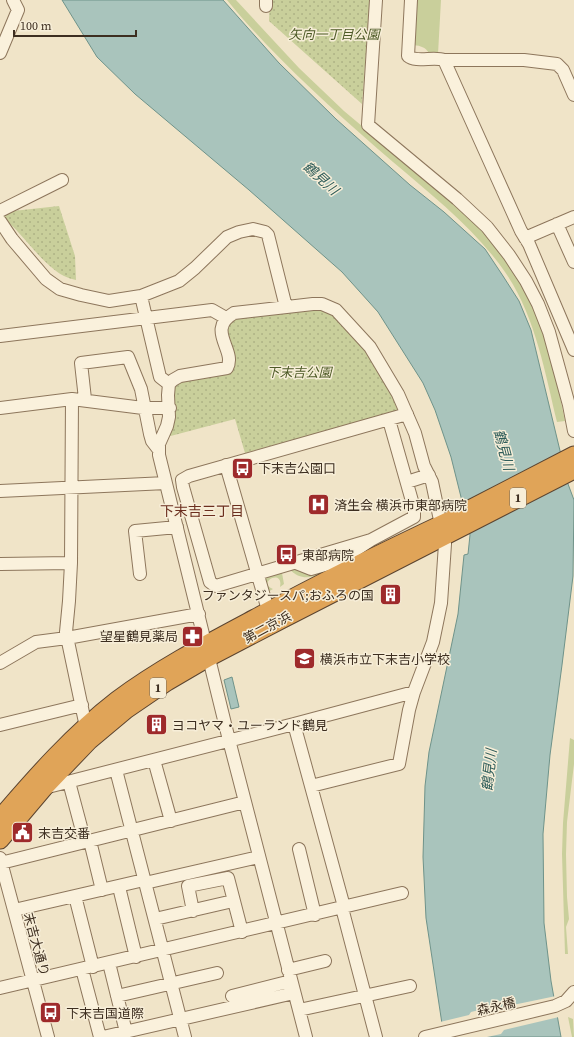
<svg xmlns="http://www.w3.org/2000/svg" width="574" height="1037" viewBox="0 0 574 1037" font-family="'Source Serif 4','Noto Sans JP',serif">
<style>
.green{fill:#c9cf9b}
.park{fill:url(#park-dots)}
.water{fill:#a9c4bc;stroke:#6f938a}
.pier{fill:#f0e4c8}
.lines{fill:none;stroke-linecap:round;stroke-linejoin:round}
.minor-casing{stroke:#8d765c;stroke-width:14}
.highway-casing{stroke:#5b4430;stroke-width:19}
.minor{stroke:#faf1dc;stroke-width:12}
.highway{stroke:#e0a458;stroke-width:17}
.labels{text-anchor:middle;stroke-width:3;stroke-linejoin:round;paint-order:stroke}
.shield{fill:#f7eed8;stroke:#756857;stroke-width:1}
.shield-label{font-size:12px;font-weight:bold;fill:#3d2e20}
.park-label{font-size:13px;font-style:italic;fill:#4d5a26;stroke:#f7eed8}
.poi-label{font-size:13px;fill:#3d2e20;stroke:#f7eed8;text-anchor:start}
.street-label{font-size:13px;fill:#3d2e20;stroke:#f7eed8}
.water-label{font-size:14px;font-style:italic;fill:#2f5d5a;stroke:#f7eed8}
.neighbourhood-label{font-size:14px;fill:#6b2e1e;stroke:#f7eed8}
</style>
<defs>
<pattern id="park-dots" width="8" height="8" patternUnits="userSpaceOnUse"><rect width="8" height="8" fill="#c9cf9b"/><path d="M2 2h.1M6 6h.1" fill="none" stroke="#aeb285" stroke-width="1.8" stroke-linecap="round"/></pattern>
</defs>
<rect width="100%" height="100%" fill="#f0e4c8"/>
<!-- green -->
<path class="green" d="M227,0H236L299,68L344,111L461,209L488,237L513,269L531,301L545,337L555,374L565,421L557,422C545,372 535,315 505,272C475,229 433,196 393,162C349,124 305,85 265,43C252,29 239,15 227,0Z
M416,0H441L438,54L429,53C425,47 421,46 414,45Z
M338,564C321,573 306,586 289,569Z
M282,573L284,584L280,587C284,568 256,582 273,589L266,593L263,578Z
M570,738L574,740V764L567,822L566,854L567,897L569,919L566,927L568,954H565L562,854L563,823Z
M568,1017L573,1019L574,1037H572Z"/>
<!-- park -->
<path class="park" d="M270,0H370L362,104L269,21Z
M59,206L75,256L76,280C72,279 68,278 64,276C48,268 31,246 18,232C13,226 7,222 4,216L13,211Z
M313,307L341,319L385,377L398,411L245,453L235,419L163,438L171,396L175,382L225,372V333L231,317Z"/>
<!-- water -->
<path class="water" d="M62,0H223L279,63L336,119L410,185L444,212L485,249L503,276L519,301L531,330L568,484L574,500L573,576L562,665L550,755L543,834L544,923L551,981L561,1037H444L426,918L423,857L425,786L429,752L458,614L464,555L468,554L470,535L463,505L451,457L435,410L423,383L378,312L342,272L249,190L135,94L97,57Z
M232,677L239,707L231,709L224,680Z"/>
<!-- pier -->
<path class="pier" d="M556,996L559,1017L504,1030L501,1034L487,1037H442L440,1022L469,1015L471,1012L495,1006L499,1008Z"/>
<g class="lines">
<defs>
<path id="minor" d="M376,0L368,125L457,199L487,227L509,255L526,281L538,304L549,332L569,405L574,431
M411,0L408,56C416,63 434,56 444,60L521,231L529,244L574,350
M266,6V0
M0,53L18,10L13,0
M444,60H524L557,64L563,70L574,95
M0,211L62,180
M0,221L12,239L46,279L60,289L81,295L109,301L141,296L179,281L195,268L227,237L239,232L253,229L265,232L268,235L286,307
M557,224L574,262
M525,238L574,217
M141,296L160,377L169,384L168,395L169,417L167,426L159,444V455L229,740L306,1037
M0,336L212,310L226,318
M169,384L173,380L180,376L227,368C237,350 205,330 234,313L313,304H322L336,310L370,347L398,394L415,433L424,466L432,482L445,544L441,603L433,642L414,692L409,710L399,764L311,786
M72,399L71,563L69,601L66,632L86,727
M85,399L81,363L128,357L141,389L150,434L152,441L159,450
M0,408L72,399L143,408H170
M226,465L268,610
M407,482L429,475
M0,491L166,483
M371,540C319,555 268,571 216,586L214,585L210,582L183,487L182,480L189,476L407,414
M296,563L311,569L339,561L371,540L414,517V508L389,420
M0,564L71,563
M140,574L135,531L177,527
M0,663L36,642L67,638L199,614
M294,724L343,903L342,908L376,1037
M0,725L82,705
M154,760L171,821
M116,770L185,1037
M69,782L85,842
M44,788L294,724L414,692
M90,841L102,890
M299,849L315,915
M0,858L48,1037
M1,863L245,802
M145,883L259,857
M119,887L136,957
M75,896L93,967
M14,910L144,880
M193,911L188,886L228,878L242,932
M155,919L233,901
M109,963L126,1032
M82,969L100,1037
M288,970L325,961
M0,988L402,893
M117,996L217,973
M232,996L291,981
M299,1010L410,986
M103,1037L294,993
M425,1037L555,1006L566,1001L574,992"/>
<path id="highway" d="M0,818C36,776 73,734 117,700C160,668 208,643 255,618C319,583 384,551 450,520L458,515L574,455
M0,840L44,788L89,741L126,710L167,682L208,658L281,620L574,470"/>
</defs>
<!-- minor casing -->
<use href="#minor" class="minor-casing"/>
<!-- highway casing -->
<use href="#highway" class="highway-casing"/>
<!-- minor -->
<use href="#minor" class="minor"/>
<!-- highway -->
<use href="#highway" class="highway"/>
</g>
<!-- icons -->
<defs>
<symbol id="bus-square" viewBox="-11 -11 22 22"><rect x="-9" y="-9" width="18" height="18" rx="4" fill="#9e2a2b" stroke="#f7eed8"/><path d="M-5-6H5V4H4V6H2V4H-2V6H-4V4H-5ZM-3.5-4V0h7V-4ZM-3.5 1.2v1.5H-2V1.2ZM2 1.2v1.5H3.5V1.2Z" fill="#fff"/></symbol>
<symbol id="hospital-square" viewBox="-11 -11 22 22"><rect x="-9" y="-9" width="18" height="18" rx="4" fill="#9e2a2b" stroke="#f7eed8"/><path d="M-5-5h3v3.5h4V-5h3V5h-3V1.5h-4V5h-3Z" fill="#fff"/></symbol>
<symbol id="building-square" viewBox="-11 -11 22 22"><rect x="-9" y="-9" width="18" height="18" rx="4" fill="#9e2a2b" stroke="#f7eed8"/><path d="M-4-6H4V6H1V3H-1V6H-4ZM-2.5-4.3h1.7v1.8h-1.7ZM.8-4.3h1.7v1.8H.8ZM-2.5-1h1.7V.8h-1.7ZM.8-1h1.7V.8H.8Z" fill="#fff"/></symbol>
<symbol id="pharmacy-square" viewBox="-11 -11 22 22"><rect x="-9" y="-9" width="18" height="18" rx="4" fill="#9e2a2b" stroke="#f7eed8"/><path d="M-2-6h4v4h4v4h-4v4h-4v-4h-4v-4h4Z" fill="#fff"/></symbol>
<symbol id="school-square" viewBox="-11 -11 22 22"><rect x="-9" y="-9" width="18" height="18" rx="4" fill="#9e2a2b" stroke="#f7eed8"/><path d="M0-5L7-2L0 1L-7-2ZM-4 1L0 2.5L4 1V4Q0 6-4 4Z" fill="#fff"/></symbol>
<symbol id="civic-square" viewBox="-11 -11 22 22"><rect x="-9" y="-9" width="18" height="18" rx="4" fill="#9e2a2b" stroke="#f7eed8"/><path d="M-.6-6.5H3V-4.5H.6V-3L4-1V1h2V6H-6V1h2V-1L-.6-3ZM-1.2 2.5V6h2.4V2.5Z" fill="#fff"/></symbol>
</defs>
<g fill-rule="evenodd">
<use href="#bus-square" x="230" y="456" width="25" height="25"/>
<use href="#hospital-square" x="306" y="492" width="25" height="25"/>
<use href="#bus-square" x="274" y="542" width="25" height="25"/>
<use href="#building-square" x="378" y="582" width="25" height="25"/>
<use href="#pharmacy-square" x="180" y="624" width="25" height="25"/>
<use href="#school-square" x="292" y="646" width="25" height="25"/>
<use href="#building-square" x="144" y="712" width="25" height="25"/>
<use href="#civic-square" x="10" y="820" width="25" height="25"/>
<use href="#bus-square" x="38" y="1000" width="25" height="25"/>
</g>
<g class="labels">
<!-- shield labels -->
<g class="shield">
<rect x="510" y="488" width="16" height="20" rx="3"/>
<rect x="150" y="678" width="16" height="20" rx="3"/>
</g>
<g class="shield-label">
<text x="518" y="502">1</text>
<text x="158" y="692">1</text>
</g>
<!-- park labels -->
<g class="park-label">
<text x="334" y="39">矢向一丁目公園</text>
<text x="299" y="377">下末吉公園</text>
</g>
<!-- poi labels -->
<g class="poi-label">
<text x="258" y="473">下末吉公園口</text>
<text x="334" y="510">済生会 横浜市東部病院</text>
<text x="302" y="560">東部病院</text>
<text x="374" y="600" text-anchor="end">ファンタジースパ;おふろの国</text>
<text x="178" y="641" text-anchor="end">望星鶴見薬局</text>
<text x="320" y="664">横浜市立下末吉小学校</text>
<text x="172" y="730">ヨコヤマ・ユーランド鶴見</text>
<text x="38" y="838">末吉交番</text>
<text x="66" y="1018">下末吉国道際</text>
</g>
<!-- street labels -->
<g class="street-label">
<text transform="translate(267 627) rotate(-28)" y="5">第二京浜</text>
<text transform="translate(37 944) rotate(75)" y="5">末吉大通り</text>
<text transform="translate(496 1006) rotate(-13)" y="5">森永橋</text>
</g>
<!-- water labels -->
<g class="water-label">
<text transform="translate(321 178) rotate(42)" y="5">鶴見川</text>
<text transform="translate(504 450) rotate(75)" y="5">鶴見川</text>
<text transform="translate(489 770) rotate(-84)" y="5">鶴見川</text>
</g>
<!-- neighbourhood labels -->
<g class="neighbourhood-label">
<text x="202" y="516">下末吉三丁目</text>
</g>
</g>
<!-- scale -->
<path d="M14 30v6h122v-6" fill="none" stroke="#3d2e20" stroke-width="2"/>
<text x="20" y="30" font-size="12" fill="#3d2e20" stroke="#f7eed8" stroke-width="3" paint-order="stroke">100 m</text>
</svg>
